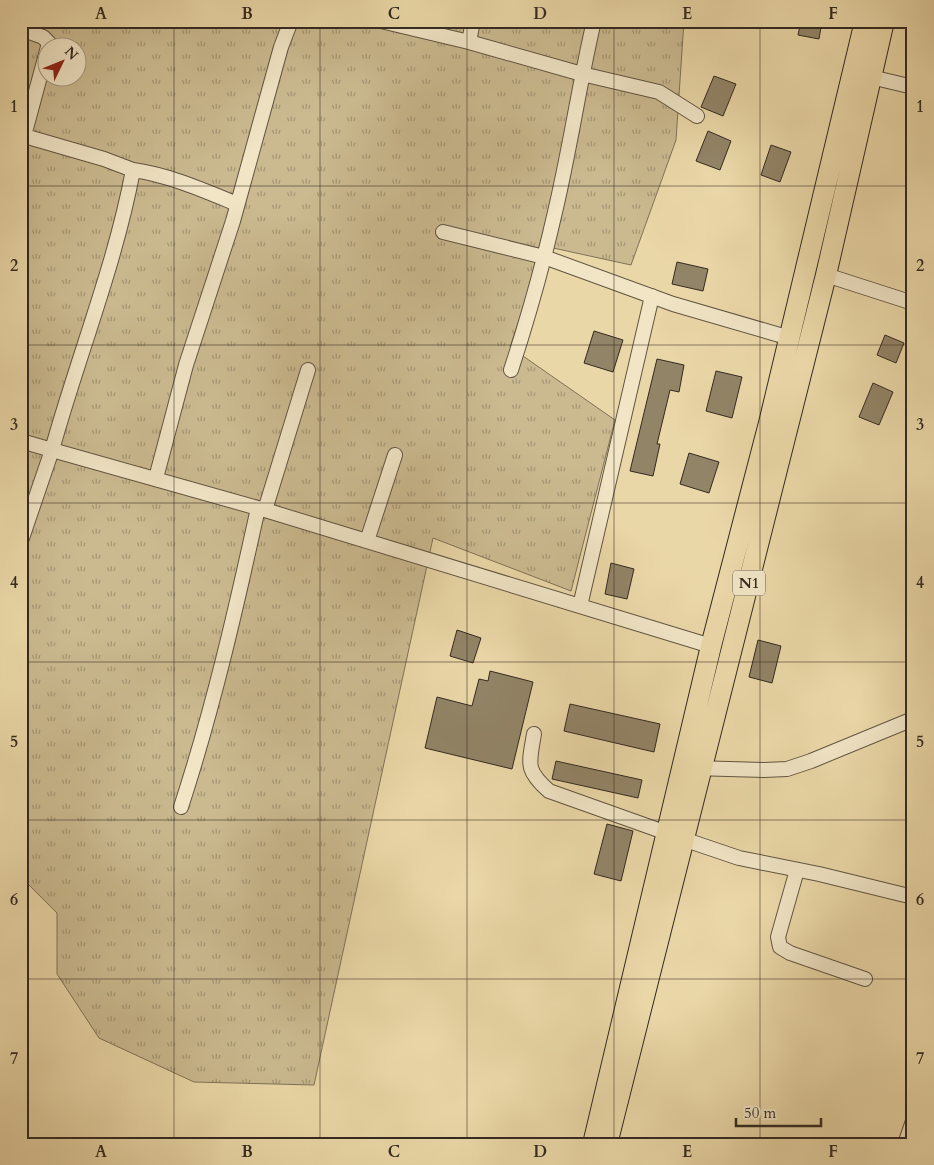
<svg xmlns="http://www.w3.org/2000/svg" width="934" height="1165" viewBox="0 0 934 1165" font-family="Cardo,serif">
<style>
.grass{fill:url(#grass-tufts);stroke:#7f7258;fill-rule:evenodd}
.building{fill:#928467;stroke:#332a21}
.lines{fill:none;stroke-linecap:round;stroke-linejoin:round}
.minor-casing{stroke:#615542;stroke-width:16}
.highway-casing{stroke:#332a21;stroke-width:22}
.minor{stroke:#f1e5c6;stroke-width:14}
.highway{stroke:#ead7a7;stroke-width:20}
.grid{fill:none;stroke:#332a21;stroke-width:1;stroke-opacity:0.55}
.labels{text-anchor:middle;stroke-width:4;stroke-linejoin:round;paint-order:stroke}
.shield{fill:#f1e5c6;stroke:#6c6252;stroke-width:1}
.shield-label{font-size:15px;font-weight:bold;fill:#332a21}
.neatline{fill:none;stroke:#332a21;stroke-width:2}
.grid-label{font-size:16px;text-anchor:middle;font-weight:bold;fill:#332a21}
</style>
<defs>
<pattern id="grass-tufts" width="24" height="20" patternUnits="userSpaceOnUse" patternTransform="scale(1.25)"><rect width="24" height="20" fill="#cbba90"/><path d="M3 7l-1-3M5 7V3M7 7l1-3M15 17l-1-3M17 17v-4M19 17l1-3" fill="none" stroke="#a59775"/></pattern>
</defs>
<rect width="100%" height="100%" fill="#ead7a7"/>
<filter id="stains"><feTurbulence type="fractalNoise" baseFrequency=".004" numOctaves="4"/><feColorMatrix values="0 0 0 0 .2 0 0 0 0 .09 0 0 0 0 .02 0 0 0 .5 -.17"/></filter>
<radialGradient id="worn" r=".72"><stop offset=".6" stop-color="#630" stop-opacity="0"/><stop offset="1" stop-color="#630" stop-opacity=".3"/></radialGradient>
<!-- grass -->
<path class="grass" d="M21,21H684L676,140L631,265L544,246L510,347L615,420L571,591L433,538L314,1085L194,1082L99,1038L57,974V913L21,877ZM48,48H78V78H48Z"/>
<!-- building -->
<path class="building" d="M801,21H822L819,39L798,35Z
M714,76L736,84L723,116L701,107Z
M708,131L731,141L720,170L696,161Z
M771,145L791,152L780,182L761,175Z
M677,262L708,269L703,291L672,284Z
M594,331L623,340L613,372L584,363Z
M885,335L904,343L896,363L877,355Z
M657,359L684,365L679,392L670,390L657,444H660L653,476L630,471Z
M716,371L742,377L732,418L706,411Z
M873,383L893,392L879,425L859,417Z
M689,453L719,462L709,493L680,484Z
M611,563L634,569L627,599L605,594Z
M457,630L481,638L473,663L450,656Z
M758,640L781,646L772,683L749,677Z
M490,671L533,682L512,769L425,748L437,697L472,706L479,679L488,681Z
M570,704L660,724L654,752L564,731Z
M556,761L642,780L638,798L552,779Z
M607,824L633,831L621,881L594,874Z"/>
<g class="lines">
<defs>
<path id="minor" d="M381,21L469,42L582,74L659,92L697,116
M21,29L43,37L49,43L24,136
M469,42L473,21
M871,77L913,87
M21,135L104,159L133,170C115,266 78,356 52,450L265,510L711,646
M133,170C169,175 203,190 237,204
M443,232L544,257L673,304L790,338
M826,275L913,303
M511,370C528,318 543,265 555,212C570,149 579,85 594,21
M21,441L52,450L21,541
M156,478L186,365L233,221L281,47L291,21
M265,510L308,370
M367,541L395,455
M580,606L652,296
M534,734C529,764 525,770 549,791L667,833
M693,768L764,770L787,769L811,761L913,719
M181,807C213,709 236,609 258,508
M683,839L739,858L819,874L913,897
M797,870L778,937L780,947L790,953L865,979
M905,1144L913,1121"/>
<path id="highway" d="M593,1144L711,646L769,423L865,21
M607,1144L826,275L884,21"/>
</defs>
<!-- minor casing -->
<use href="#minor" class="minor-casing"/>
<!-- highway casing -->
<use href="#highway" class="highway-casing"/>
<!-- minor -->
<use href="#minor" class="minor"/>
<!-- highway -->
<use href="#highway" class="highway"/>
</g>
<!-- grid -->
<path class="grid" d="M174,21V1144M320,21V1144M467,21V1144M614,21V1144M760,21V1144M21,186H913M21,345H913M21,503H913M21,662H913M21,820H913M21,979H913"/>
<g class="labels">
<!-- shield labels -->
<rect class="shield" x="733" y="570.5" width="32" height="25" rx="4"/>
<g class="shield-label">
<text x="749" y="588">N1</text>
</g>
</g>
<!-- margin -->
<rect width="934" height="1165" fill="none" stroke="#ead7a7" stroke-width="55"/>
<!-- north arrow -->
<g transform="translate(62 62) rotate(47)"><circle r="24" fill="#f1e5c6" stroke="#a59a84"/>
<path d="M0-4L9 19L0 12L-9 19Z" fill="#8f2418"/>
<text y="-8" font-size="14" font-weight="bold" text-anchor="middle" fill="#332a21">N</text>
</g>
<!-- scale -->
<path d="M736 1118v8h85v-8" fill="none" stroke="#332a21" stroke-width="2.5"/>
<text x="744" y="1118" font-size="15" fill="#332a21" stroke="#f1e5c6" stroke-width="4" paint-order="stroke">50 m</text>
<rect x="28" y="28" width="878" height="1110" class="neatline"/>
<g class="grid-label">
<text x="101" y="19">A</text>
<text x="247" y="19">B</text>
<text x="394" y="19">C</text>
<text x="540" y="19">D</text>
<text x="687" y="19">E</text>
<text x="833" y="19">F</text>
<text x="14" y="112">1</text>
<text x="920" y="112">1</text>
<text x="14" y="271">2</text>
<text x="920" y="271">2</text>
<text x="14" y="430">3</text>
<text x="920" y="430">3</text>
<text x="14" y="588">4</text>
<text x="920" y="588">4</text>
<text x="14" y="747">5</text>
<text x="920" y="747">5</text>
<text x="14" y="905">6</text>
<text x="920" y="905">6</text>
<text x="14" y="1064">7</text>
<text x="920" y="1064">7</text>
<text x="101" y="1157">A</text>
<text x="247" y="1157">B</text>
<text x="394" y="1157">C</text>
<text x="540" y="1157">D</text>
<text x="687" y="1157">E</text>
<text x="833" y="1157">F</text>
</g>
<rect width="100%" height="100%" filter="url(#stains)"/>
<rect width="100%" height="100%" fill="url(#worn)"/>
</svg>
